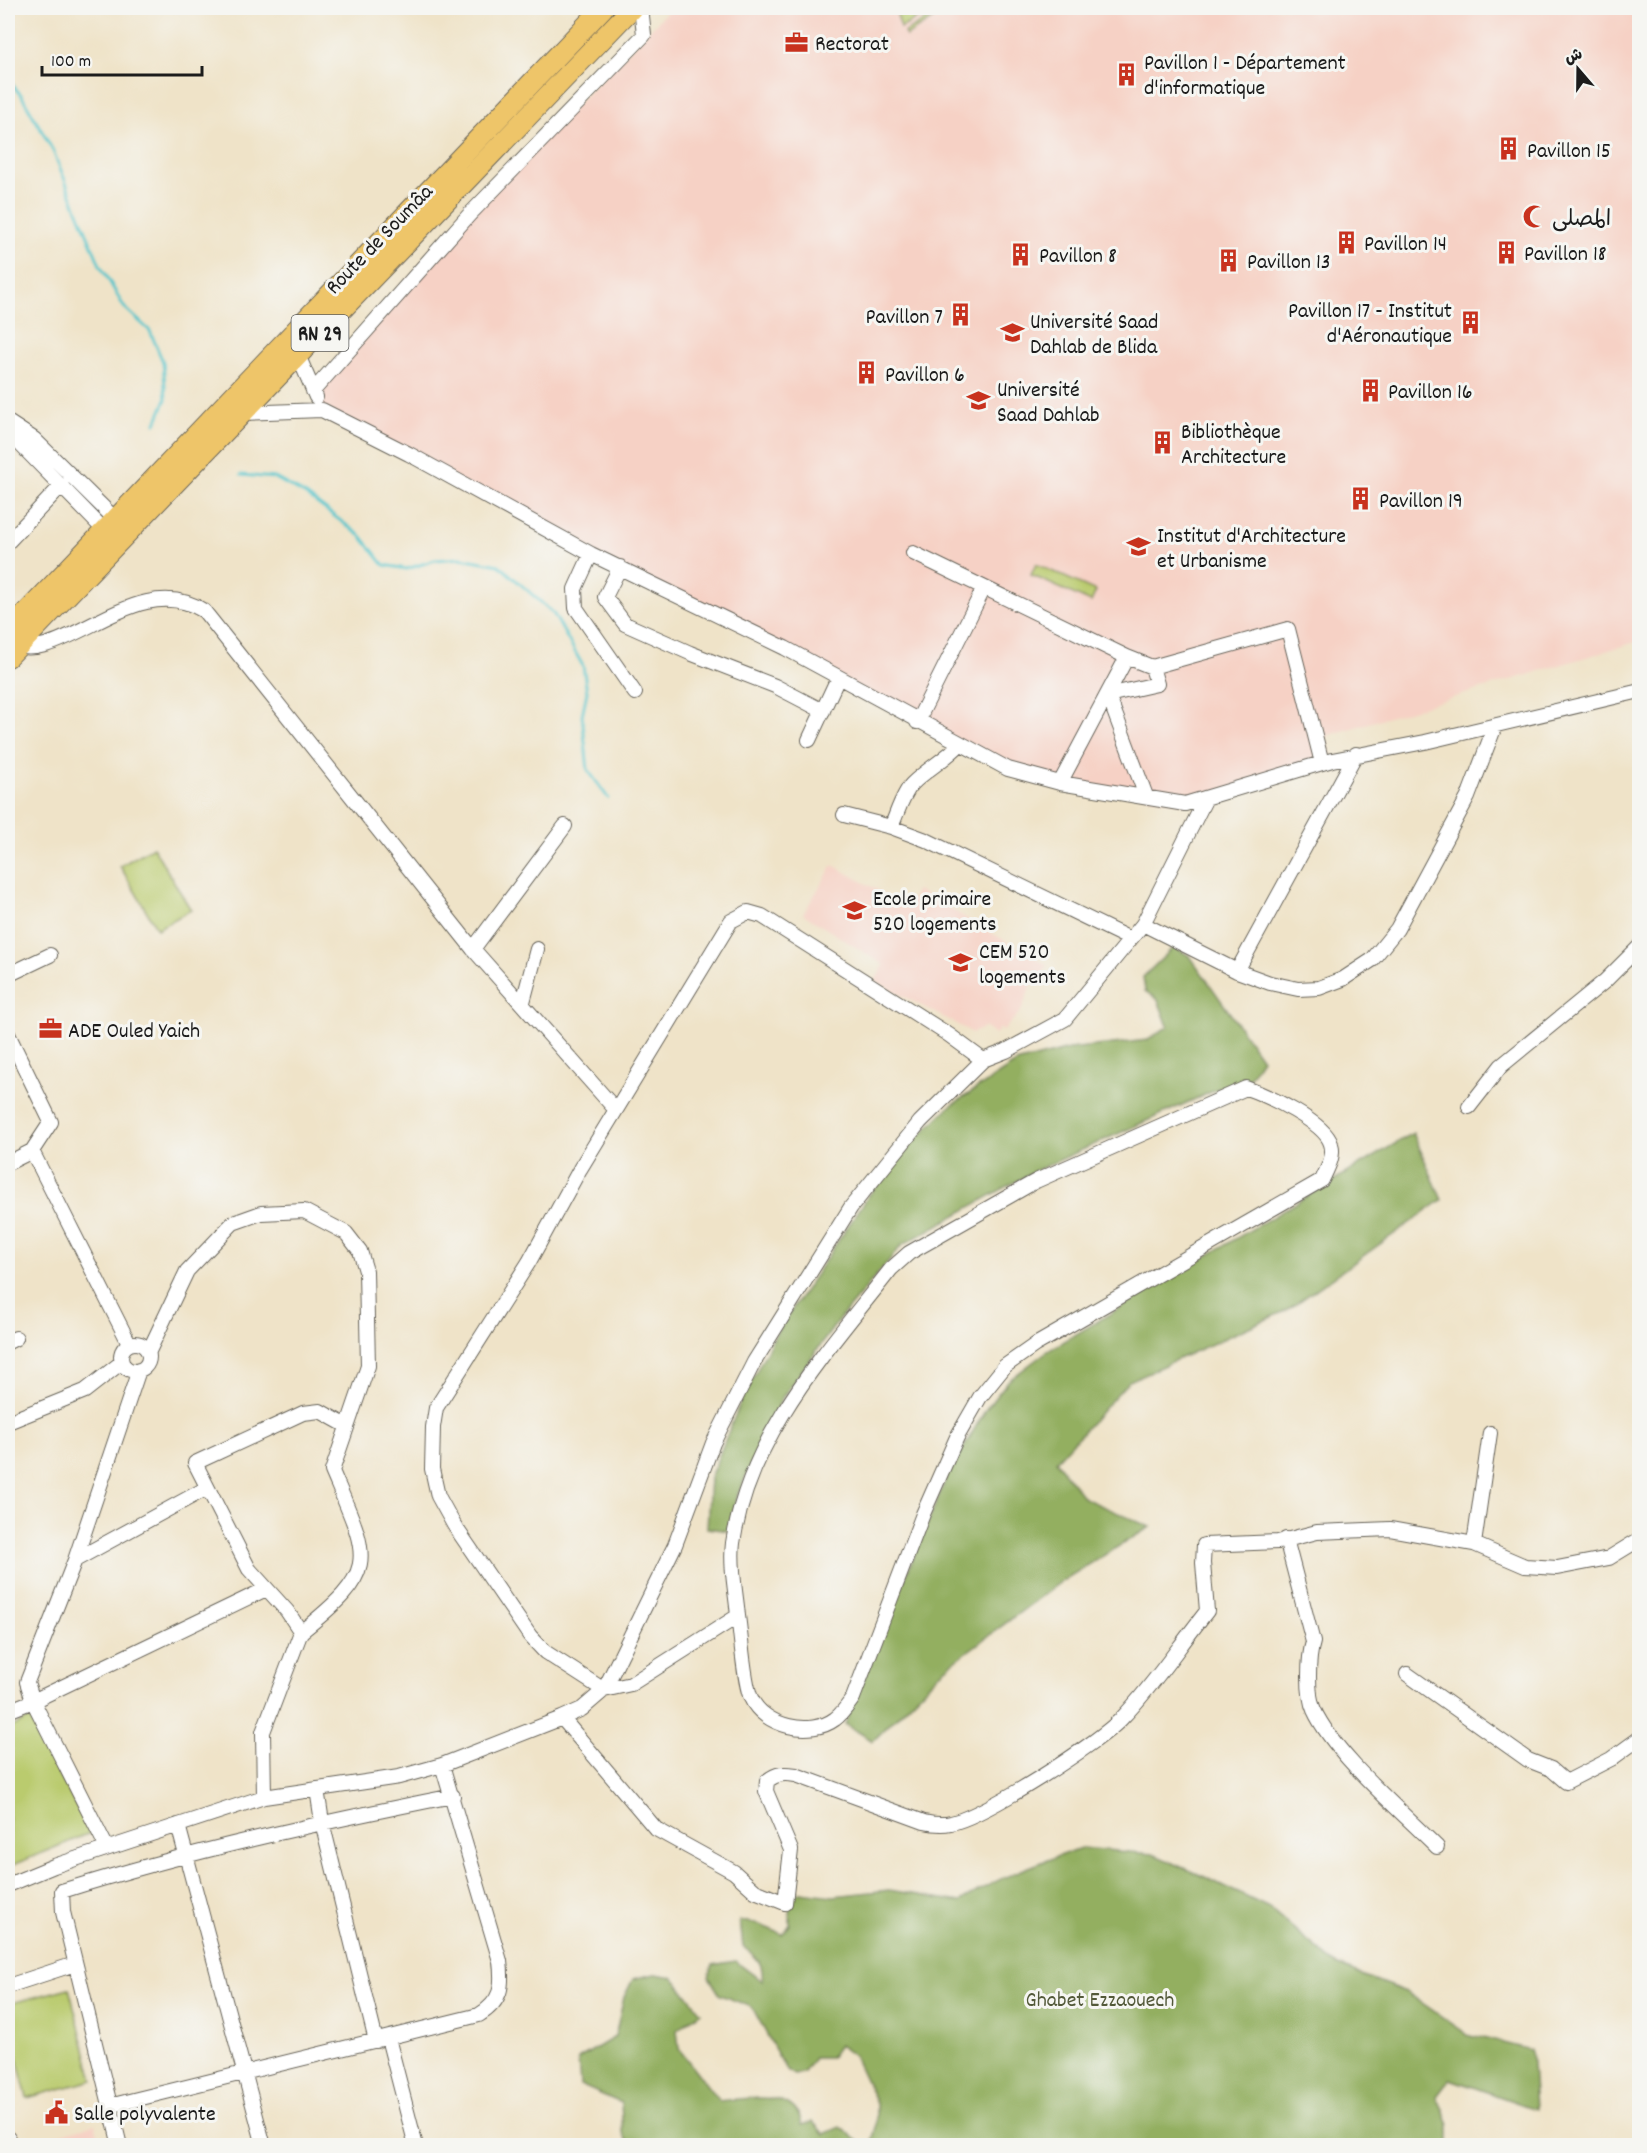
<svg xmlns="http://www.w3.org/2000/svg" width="1647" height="2153" viewBox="0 0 1647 2153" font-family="Dekko,'Playpen Sans Arabic',sans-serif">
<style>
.built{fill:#f6d1c5}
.green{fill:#bacb6e;stroke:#6b7445;stroke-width:1.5}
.forest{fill:#93af61;stroke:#58663e;stroke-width:1.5}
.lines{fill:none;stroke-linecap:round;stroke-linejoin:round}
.stream{stroke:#57c5cb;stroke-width:3}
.minor-casing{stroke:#666258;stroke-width:16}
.highway-casing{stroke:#666258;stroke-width:22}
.minor{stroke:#fff;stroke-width:14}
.highway{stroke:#eec569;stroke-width:20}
.labels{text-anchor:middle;stroke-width:6;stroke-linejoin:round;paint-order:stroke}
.shield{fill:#f6f6f2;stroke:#5d5d5c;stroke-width:1.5}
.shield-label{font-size:21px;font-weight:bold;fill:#1c1c1c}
.poi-label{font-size:22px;fill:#1c1c1c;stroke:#f6f6f2;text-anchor:start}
.street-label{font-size:22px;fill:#1c1c1c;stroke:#f6f6f2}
.park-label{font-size:22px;fill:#535939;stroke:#f6f6f2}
</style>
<rect width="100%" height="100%" fill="#f6f6f2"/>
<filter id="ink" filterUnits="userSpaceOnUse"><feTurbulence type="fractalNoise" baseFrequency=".0167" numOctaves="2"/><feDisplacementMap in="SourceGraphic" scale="12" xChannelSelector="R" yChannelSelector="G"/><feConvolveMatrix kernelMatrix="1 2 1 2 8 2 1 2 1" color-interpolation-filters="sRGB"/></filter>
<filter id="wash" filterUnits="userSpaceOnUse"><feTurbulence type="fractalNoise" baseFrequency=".008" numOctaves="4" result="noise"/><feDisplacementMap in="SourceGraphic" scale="24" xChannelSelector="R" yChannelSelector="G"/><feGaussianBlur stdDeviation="1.35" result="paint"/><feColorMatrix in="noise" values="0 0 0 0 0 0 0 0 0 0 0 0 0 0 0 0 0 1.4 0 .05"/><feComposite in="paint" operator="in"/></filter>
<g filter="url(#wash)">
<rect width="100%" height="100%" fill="#efe3c8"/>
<!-- built -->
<path class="built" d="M671,8H1639V641L1326,736L1332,760L1185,804L1008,769L322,410L313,391L469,215Z
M833,865L907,907L917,890L1047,965L1041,979L1034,978L1021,1011L1003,1031L1000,1028L995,1035L984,1027L973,1033L875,981L884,965L803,914Z
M95,2124L101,2145H20V2144Z"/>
<!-- green -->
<path class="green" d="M895,8L899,11L911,8H935L901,28Z
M943,8H950L906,36L904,33Z
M1036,564L1096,591L1091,602L1031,575Z
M153,847L191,910L157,929L120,866Z
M30,1718L90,1833L8,1867V1729Z
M69,1988L93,2080L27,2098L8,2022V2004Z"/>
<!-- forest -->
<path class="forest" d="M1174,947L1190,956L1262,1059L1248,1080L1220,1088L1035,1171L902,1245L838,1321L782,1398L738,1494L729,1531L707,1528L710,1478L740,1403L775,1335L869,1195L912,1143L950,1106L1016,1063L1069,1049L1148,1040L1168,1026L1158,1000L1145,991L1143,977Z
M1413,1133L1442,1200L1287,1310L1129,1381L1056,1461L1084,1498L1150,1527L1062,1581L943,1670L873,1741L845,1724L947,1476L986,1409L1008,1381L1046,1352Z
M1081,1848L1153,1854L1205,1877L1269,1908L1338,1966L1406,1992L1467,2034L1531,2050L1535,2109L1450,2079L1437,2096L1449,2124V2145H871L876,2127V2103L854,2056L839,2045L830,2058H814L804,2072L795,2075L786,2070L752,2007L720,1995L709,1977L713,1965L735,1961L762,1981C764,1963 757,1957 743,1947L740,1921L755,1923L782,1934L790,1925L789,1894L801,1892L833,1896L889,1890L960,1902C997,1877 1039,1863 1081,1848Z
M655,1974L673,1977L701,2012L677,2030L679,2049L719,2101C740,2099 783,2091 797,2112C800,2115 801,2121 802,2125L813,2122L824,2134L840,2127L864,2145H629L623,2133L621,2103L580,2085L578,2059L615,2037L624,1997L633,1979Z"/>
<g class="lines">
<!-- stream -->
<path class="stream" d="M8,80L22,96L53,151L100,265L124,307L150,331L163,362L166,399L156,423
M241,475L275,478L306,495L361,536L384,565L407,569L435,560L461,558L499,565L553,613L583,666L587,692L582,715L588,770L608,798"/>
</g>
</g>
<g filter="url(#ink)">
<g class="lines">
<defs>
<path id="minor" d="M298,355L316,397
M313,391L469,215L644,35L642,16L636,8
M242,413L322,410L409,454L591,554L785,648L1008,769L1060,783L1185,804L1332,760L1425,742L1640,691
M8,422L34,439L116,520
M8,437L18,442L105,531
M8,542L62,485
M913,553L1127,657
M591,554L575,589L576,608L635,693
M620,567L605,597L625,624L690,653L775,686L823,711
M8,642C59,672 135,566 204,611L473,949L616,1110
M917,722L984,588
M809,740L838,678
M1060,783L1127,657L1152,667L1288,629L1322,763
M1146,796L1108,695L1157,684L1152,667
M844,815L891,827L926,840L1130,939
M891,827C897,814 902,795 912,784C927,769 945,760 960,744
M1143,924L1237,971L1270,983L1298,989L1319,988L1343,979L1372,960L1397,929L1468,797L1495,726
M473,949L565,826
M1237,971L1356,754
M8,975L50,955
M523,1002L537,949
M8,1034L51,1122L32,1151L8,1163
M1469,1107L1501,1066L1605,981L1640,946
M32,1151L129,1343
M8,1342L16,1338
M121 1357a14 14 0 1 1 28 0a14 14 0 1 1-28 0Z
M149,1351L187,1271L233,1223L261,1213L304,1211L346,1233L360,1251L366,1271L368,1366L332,1471C370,1560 380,1569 301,1632
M8,1422L85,1391L122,1362
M1286,1539L1313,1642C1308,1658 1307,1695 1314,1710C1334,1754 1401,1811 1437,1847
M1474,1544L1490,1433
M75,1560L207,1488
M738,1616C736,1593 730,1566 733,1543C749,1435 826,1352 891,1269L909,1253L1036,1181L1246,1088C1266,1095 1325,1122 1331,1144C1335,1156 1327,1169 1322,1180L1035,1345L1005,1366L980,1397L957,1437L923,1514L853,1698C848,1705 842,1714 835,1719C811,1737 764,1727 751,1698C744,1683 741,1635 738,1616L631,1684L604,1690L545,1652L530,1636L454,1525L438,1496L432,1469L433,1427L436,1408L529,1262L580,1169L731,921L748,912L762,916L949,1035L983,1060
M1407,1674L1528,1760L1551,1769L1566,1782L1611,1759L1640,1738
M8,1711L33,1701L27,1682L75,1560L139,1370
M562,1718L656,1829L734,1872L755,1891L785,1903L791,1850L766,1791L767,1781C777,1773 784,1773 796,1775L924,1822C933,1824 942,1825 951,1823C983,1817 1099,1743 1122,1718C1153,1686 1179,1646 1207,1611L1203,1563L1204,1545L1278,1542L1317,1532L1390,1529L1474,1544L1525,1566L1557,1568L1609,1558L1640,1539
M317,1789L322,1822L376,2041
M264,1797L263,1732L301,1632L287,1611L249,1569L195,1463L303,1413L320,1411L347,1426
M178,1825L264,2146
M107,1848L33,1701L266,1589
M8,1885L54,1866L264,1797L399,1777L442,1765L562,1718L582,1709L604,1690L675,1545L713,1443L754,1362L851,1207L920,1122L983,1060L1006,1051L1065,1019L1143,924L1205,800
M8,1986L75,1964
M388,2038L416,2146
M109,2106L479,2015C502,2001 503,1986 500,1961L442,1765
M8,2138L9,2146
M120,2146L63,1912L62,1891C190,1851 322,1822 453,1796"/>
<path id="highway" d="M8,632L603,8
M8,657L632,8"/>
</defs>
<!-- minor casing -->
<use href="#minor" class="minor-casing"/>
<!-- highway casing -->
<use href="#highway" class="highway-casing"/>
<!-- minor -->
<use href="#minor" class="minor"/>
<!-- highway -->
<use href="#highway" class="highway"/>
</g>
</g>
<!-- icons -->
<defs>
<symbol id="office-bare" viewBox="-9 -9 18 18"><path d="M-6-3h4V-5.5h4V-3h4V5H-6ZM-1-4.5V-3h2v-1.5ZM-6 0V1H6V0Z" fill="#c8321e" stroke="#f6f6f2" stroke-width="2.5" paint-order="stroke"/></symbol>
<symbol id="building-bare" viewBox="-9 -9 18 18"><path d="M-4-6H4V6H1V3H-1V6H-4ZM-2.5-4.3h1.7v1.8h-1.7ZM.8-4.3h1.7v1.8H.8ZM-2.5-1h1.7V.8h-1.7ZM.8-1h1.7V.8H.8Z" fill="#c8321e" stroke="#f6f6f2" stroke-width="2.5" paint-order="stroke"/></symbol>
<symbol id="mosque-bare" viewBox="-9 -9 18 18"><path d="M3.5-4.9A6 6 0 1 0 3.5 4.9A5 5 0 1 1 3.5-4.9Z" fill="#c8321e" stroke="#f6f6f2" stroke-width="2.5" paint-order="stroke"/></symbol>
<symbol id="university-bare" viewBox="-9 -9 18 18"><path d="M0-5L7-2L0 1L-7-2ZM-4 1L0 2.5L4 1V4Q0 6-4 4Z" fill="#c8321e" stroke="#f6f6f2" stroke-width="2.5" paint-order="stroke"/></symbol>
<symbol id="school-bare" viewBox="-9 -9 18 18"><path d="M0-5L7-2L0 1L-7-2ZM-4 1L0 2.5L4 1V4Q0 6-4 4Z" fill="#c8321e" stroke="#f6f6f2" stroke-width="2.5" paint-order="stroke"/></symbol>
<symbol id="civic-bare" viewBox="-9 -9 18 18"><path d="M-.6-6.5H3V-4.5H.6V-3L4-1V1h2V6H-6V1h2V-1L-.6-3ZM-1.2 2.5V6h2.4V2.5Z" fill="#c8321e" stroke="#f6f6f2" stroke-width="2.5" paint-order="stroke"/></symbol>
</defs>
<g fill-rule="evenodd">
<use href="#office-bare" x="780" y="26" width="33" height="33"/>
<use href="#building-bare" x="1110" y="58" width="33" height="33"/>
<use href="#building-bare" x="1492" y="132" width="33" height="33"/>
<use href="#mosque-bare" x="1518" y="200" width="33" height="33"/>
<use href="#building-bare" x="1330" y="226" width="33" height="33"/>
<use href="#building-bare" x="1490" y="236" width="33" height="33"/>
<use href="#building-bare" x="1004" y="238" width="33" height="33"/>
<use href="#building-bare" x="1212" y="244" width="33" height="33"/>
<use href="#building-bare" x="944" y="298" width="33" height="33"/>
<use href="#building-bare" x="1454" y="306" width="33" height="33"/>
<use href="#university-bare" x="996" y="316" width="33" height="33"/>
<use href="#building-bare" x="850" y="356" width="33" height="33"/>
<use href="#building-bare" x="1354" y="374" width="33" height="33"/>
<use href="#university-bare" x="962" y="384" width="33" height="33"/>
<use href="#building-bare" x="1146" y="426" width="33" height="33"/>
<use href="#building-bare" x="1344" y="482" width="33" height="33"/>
<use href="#university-bare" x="1122" y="530" width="33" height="33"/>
<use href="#school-bare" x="838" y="894" width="33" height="33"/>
<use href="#school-bare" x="944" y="946" width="33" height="33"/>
<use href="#office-bare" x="34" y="1012" width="33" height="33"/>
<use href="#civic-bare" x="40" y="2096" width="33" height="33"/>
</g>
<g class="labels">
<!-- shield labels -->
<rect class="shield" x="291.5" y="315" width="57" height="36" rx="4.5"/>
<g class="shield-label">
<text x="320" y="340">RN 29</text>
</g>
<!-- poi labels -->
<g class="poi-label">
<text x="815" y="50">Rectorat</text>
<text x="1144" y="69">Pavillon 1 - Département<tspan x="1144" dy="25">d'informatique</tspan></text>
<text x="1527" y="157">Pavillon 15</text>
<text x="1552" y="225">المصلى</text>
<text x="1364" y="250">Pavillon 14</text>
<text x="1524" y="260">Pavillon 18</text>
<text x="1039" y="262">Pavillon 8</text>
<text x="1247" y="268">Pavillon 13</text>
<text x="1452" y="317" text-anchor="end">Pavillon 17 - Institut<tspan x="1452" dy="25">d'Aéronautique</tspan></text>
<text x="943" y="323" text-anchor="end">Pavillon 7</text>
<text x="1030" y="328">Université Saad<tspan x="1030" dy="25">Dahlab de Blida</tspan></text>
<text x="885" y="381">Pavillon 6</text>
<text x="997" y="396">Université<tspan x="997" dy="25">Saad Dahlab</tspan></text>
<text x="1388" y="398">Pavillon 16</text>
<text x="1181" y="438">Bibliothèque<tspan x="1181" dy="25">Architecture</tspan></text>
<text x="1379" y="507">Pavillon 19</text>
<text x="1157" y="542">Institut d'Architecture<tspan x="1157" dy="25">et Urbanisme</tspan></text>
<text x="873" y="905">Ecole primaire<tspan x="873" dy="25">520 logements</tspan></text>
<text x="979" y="958">CEM 520<tspan x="979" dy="25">logements</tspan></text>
<text x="68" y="1037">ADE Ouled Yaich</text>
<text x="74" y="2120">Salle polyvalente</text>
</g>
<!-- street labels -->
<g class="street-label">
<text transform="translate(378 238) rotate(-46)" y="8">Route de Soumâa</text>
</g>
<!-- park labels -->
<g class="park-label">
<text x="1100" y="2006">Ghabet Ezzaouech</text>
</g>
</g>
<!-- margin -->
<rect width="1647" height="2153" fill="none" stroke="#f6f6f2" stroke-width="30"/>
<!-- north arrow -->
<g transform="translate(1578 69) rotate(340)" stroke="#f6f6f2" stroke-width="4.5" paint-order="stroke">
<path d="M0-4.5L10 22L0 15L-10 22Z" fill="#1c1c1c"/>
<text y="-9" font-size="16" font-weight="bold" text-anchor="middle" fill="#1c1c1c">ش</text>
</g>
<!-- scale -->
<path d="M42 66v9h160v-9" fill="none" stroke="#1c1c1c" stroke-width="3"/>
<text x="51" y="66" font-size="18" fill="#1c1c1c" stroke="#f6f6f2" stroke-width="4.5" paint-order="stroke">100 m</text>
</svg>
